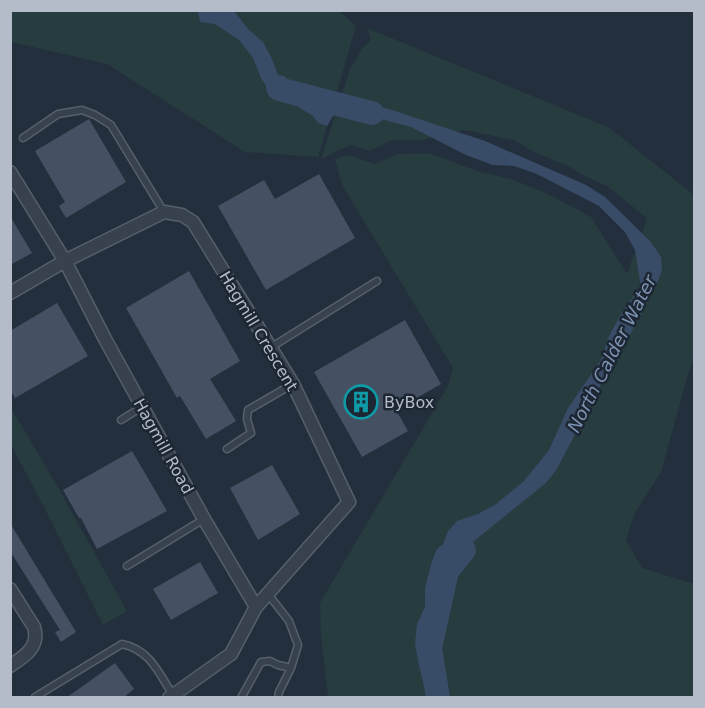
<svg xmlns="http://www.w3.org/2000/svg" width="705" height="708" viewBox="0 0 705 708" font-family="'DejaVu Sans',sans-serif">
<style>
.green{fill:#263c3f}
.water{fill:#394c67}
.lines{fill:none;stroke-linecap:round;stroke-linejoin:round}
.river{stroke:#394c67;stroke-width:24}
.building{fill:#455162}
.lane-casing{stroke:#565f6c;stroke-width:9}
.street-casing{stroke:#565f6c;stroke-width:15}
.lane{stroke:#38414e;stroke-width:6}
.street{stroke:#38414e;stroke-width:12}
.labels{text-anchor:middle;stroke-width:5;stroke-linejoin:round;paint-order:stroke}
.street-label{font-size:16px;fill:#b4bcc9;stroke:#1d2633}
.poi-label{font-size:16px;fill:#b4bcc9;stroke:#1d2633;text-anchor:start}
.water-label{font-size:18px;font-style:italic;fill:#7c92b1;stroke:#1d2633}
</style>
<rect width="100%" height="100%" fill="#242f3e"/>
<!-- green -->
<path class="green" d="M11,10H338L356,26L318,157L245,152L107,64L11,42Z
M367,28L608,127L694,195V353L661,472L634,515L626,540L642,568L694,584V697H328L321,634L320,603L448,386L453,368L342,185L335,159L348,155L375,164L397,154L429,153L480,172L511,179L546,193L591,217L627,274L647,218L607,186L583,175L570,167L534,152L514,140L464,130L423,140H392L370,151L350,145L321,159L350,69L362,49L371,40Z
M11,408L56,484L127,611L103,625L43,505L11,445Z"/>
<!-- water -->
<path class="water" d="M198,11H234L248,29L263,42L271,57L279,77L298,88L318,104L326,108L357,101L392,110L485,141L586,185L605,197L651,242L661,257L662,269L657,284L626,342L610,367L557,469L546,483L474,541L437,587L435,610V646L442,697H427L419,666L415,644L417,624L425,607V588L432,561L437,549L443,544L448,531L457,521L478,514L496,504L524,481L549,450L568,408L601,360L608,338L622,312L641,287L635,250L625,232L599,206L537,174L514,166L493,165L466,155L411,127L381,119L346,112L333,116L327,126L318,123L313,116L298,107L281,101L270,92L261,78L253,58L239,40L215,24L200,22Z"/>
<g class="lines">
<!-- river -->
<path class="river" d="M278,87L279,89L372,113
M438,698L430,648L447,571L464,550"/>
</g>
<!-- building -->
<path class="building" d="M89,119L126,182L66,218L59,206L65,202L35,151Z
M319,174L355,238L266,290L218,206L264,180L275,199Z
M10,216L32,253L10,265Z
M189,271L240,361L210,379L236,421L206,439L180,396L177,398L126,308Z
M57,303L88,356L15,398L10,390V331Z
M405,320L441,384L396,410L408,431L362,457L314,372Z
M132,451L167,511L97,549L81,518H79L63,490Z
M272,465L300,514L258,540L230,488Z
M10,523L76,632L61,642L55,632L60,630L10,551Z
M200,562L218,593L171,620L153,589Z
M115,663L134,689L123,698H66Z"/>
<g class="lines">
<defs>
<path id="lane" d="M23,138L58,114L82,110L95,115L111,125L164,212
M270,348L377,281
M121,420L142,407
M227,449L251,433L247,419L248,410L293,384
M127,566L204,519
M268,594L289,621L298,645L291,668L279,692L278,698
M35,697L122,644C150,650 158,672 173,695
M241,698L261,662L270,661L278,665L291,668"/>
<path id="street" d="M10,172L65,261L105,339L204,519L256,607L231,654L169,698
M10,293L65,261L164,212L182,215L193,222L293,384L349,502L256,607
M10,589L34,627C40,647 25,656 10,666"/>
</defs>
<!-- lane casing -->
<use href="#lane" class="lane-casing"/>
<!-- street casing -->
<use href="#street" class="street-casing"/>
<!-- lane -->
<use href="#lane" class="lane"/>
<!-- street -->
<use href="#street" class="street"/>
</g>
<!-- icons -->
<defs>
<symbol id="building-ring" viewBox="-11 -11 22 22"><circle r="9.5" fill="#1d2633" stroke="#0f9aa8" stroke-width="1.5"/><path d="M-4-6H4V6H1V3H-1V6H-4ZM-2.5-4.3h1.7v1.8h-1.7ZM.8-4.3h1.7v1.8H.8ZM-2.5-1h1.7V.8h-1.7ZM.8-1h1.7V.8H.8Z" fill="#0f9aa8"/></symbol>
</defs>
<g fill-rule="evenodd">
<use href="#building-ring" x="342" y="383" width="38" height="38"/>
</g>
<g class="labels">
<!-- street labels -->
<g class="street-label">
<text transform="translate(259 331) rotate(59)" y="6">Hagmill Crescent</text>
<text transform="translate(164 446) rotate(61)" y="6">Hagmill Road</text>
</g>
<!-- poi labels -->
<g class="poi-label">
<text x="384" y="408">ByBox</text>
</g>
<!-- water labels -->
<g class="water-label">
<text transform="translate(612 354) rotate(-63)" y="6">North Calder Water</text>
</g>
</g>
<!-- border -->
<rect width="705" height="708" fill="none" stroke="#b4bcc9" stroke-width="24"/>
</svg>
